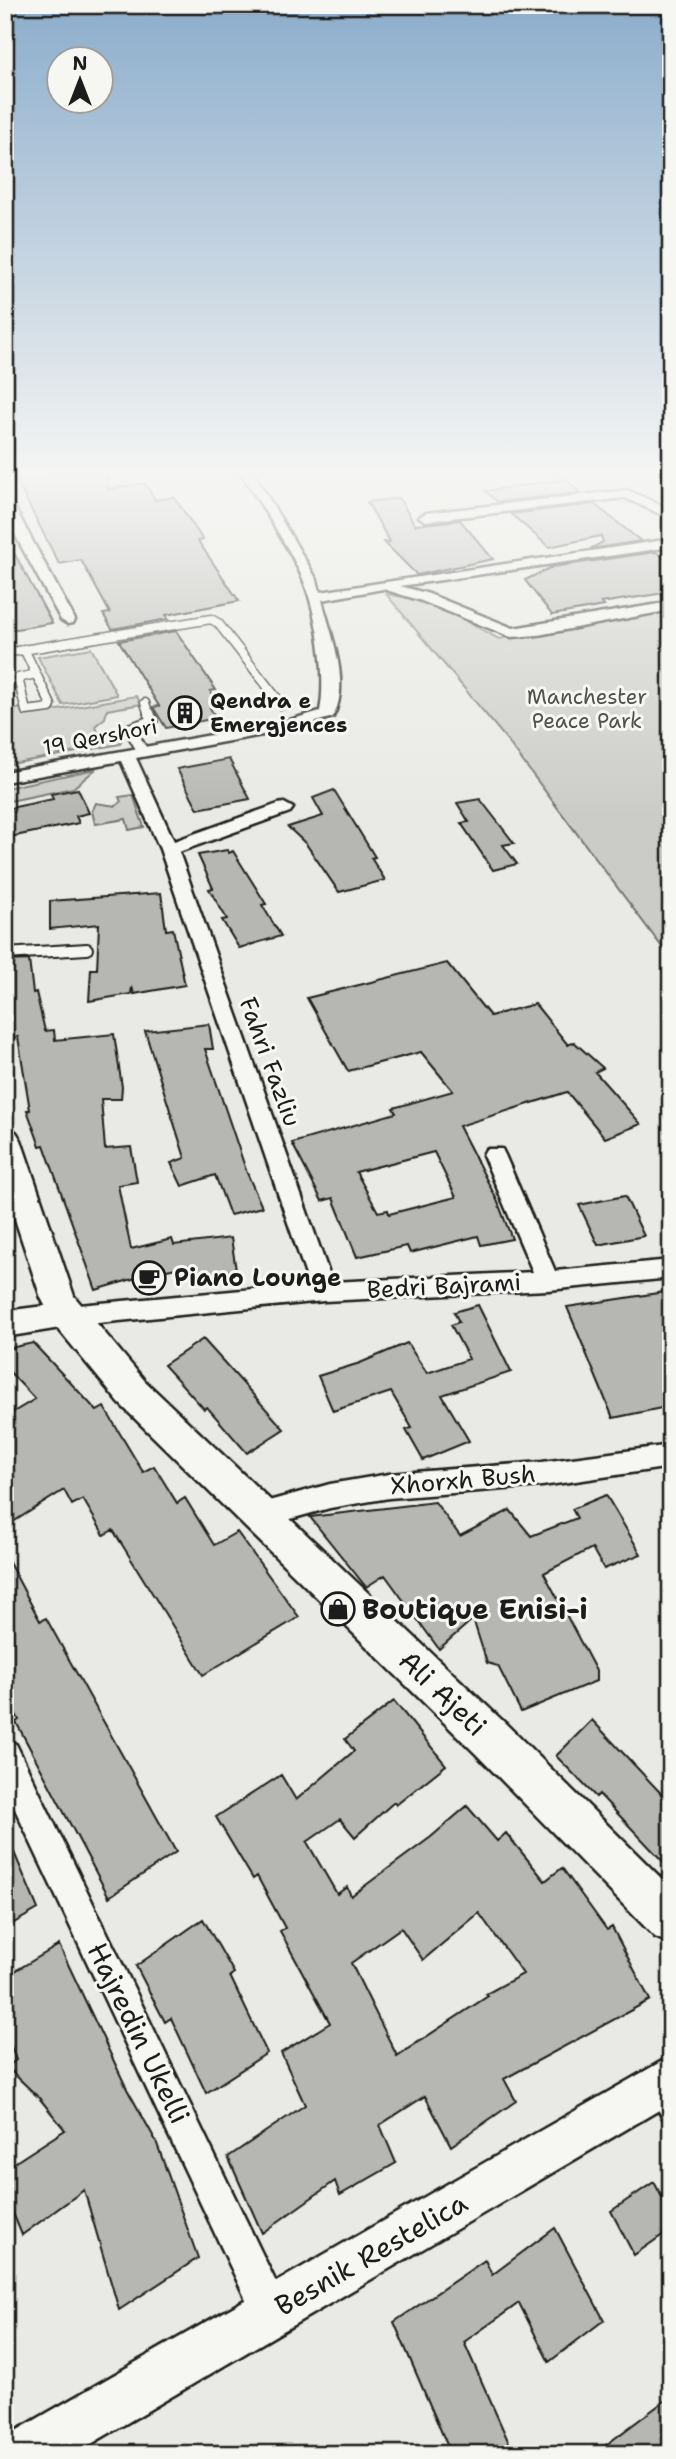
<svg xmlns="http://www.w3.org/2000/svg" width="676" height="2459" viewBox="0 0 676 2459" font-family="'Shantell Sans',sans-serif">
<style>
.green{fill:#cbcbc7;stroke:#747472;stroke-width:2}
.building{fill:#b6b6b3;stroke:#1c1c1c;stroke-width:2;fill-rule:evenodd}
.lines{fill:none;stroke-linecap:round;stroke-linejoin:round}
.service-far2-casing{stroke:#1c1c1c;stroke-width:11}
.service-far1-casing{stroke:#1c1c1c;stroke-width:14}
.service-casing{stroke:#1c1c1c;stroke-width:24}
.minor-casing{stroke:#1c1c1c;stroke-width:5}
.tertiary-casing{stroke:#1c1c1c;stroke-width:5}
.secondary-casing{stroke:#1c1c1c;stroke-width:5}
.service-far2{stroke:#f6f6f2;stroke-width:8}
.service-far1{stroke:#f6f6f2;stroke-width:10}
.service{stroke:#f6f6f2;stroke-width:18}
.minor{fill:#f6f6f2;fill-rule:evenodd}
.tertiary{fill:#f6f6f2;fill-rule:evenodd}
.secondary{fill:#f6f6f2;fill-rule:evenodd}
.labels{text-anchor:middle;stroke-width:6;stroke-linejoin:round;paint-order:stroke}
.far-park-label{font-size:21px;fill:#51514f;stroke:#f6f6f2}
.far-poi-label{font-size:21px;font-weight:bold;fill:#1c1c1c;stroke:#f6f6f2;text-anchor:start}
.far-street-label{font-size:21px;fill:#1c1c1c;stroke:#f6f6f2}
.street-label{font-size:24px;fill:#1c1c1c;stroke:#f6f6f2}
.poi-label{font-size:24px;font-weight:bold;fill:#1c1c1c;stroke:#f6f6f2;text-anchor:start}
.near-poi-label{font-size:28px;font-weight:bold;fill:#1c1c1c;stroke:#f6f6f2;text-anchor:start}
.near-street-label{font-size:28px;fill:#1c1c1c;stroke:#f6f6f2}
</style>
<rect width="100%" height="100%" fill="#e9e9e5"/>
<filter id="ink" filterUnits="userSpaceOnUse"><feTurbulence type="fractalNoise" baseFrequency=".0143" numOctaves="2"/><feDisplacementMap in="SourceGraphic" scale="14" xChannelSelector="R" yChannelSelector="G"/><feConvolveMatrix kernelMatrix="1 2 1 2 8 2 1 2 1" color-interpolation-filters="sRGB"/></filter>
<g filter="url(#ink)">
<!-- green -->
<path class="green" d="M386,594L431,602L499,639L671,610V959L503,735Z
M91,648L117,695L63,705L38,657Z
M5,689L12,710L36,705L41,713L136,696L142,704L107,710L105,718L95,726L100,735L121,730L123,737L120,744L5,765Z
M96,769L73,788L5,802V788Z
M133,795L144,827L129,830L126,819L95,824L92,811L96,803L116,806L121,802L119,797Z"/>
<!-- building -->
<path class="building" d="M12,472H107L108,489L145,483L155,500L174,497L203,540L198,541L239,601L166,615L168,619L112,629L103,614L110,613L81,560L59,564Z
M566,479L580,493L498,502L485,491Z
M399,498L415,525L460,520L493,559L417,575L384,542H390L367,502Z
M594,504L641,541L590,549L603,542L601,536L549,547L511,514Z
M5,536L52,623L5,631Z
M656,552L671,563V592L601,603L604,606L552,615L525,580L552,567Z
M176,631L216,690L210,691L220,706L210,708L216,718L166,728L153,707L159,706L119,641Z
M229,759L250,799L198,809L177,769Z
M78,789L89,813L76,816L79,823L5,838V809L53,799L51,794Z
M334,790L375,857L371,858L385,880L339,892L306,844L288,827L323,816L313,798Z
M480,799L514,843L503,845L517,864L493,870L461,823L469,822L457,803Z
M227,850L229,853L233,851L266,904L262,905L281,936L239,948L222,920L227,919L209,889L213,888L198,855Z
M161,893L166,930L173,929L185,985L134,994L132,987L131,994L89,1001L91,969H97L99,924L50,929V901Z
M29,960L33,993L36,992L45,1031L54,1030L55,1040L114,1034L122,1087L121,1099H101L105,1149L131,1147L137,1182L118,1185L131,1249L172,1239L174,1245L231,1238L236,1270L194,1276L192,1265L156,1272L96,1290L44,1145L40,1146L27,1110H30L18,1037L5,1040V961Z
M447,963L490,1016L535,1004L568,1045L574,1042L603,1068L595,1072L641,1124L605,1138L567,1092L459,1126L497,1200L512,1239L481,1245L478,1236L410,1253L407,1246L357,1257L333,1198L322,1201L292,1143L396,1113L393,1108L453,1091L421,1052L348,1071L307,998ZM434,1152L456,1197L389,1214L388,1210L378,1212L356,1172Z
M209,1024L213,1049H205L247,1173L262,1207L230,1215L215,1175L182,1186L171,1163L185,1158L145,1031Z
M625,1196L644,1236L598,1245L579,1205Z
M671,1291V1406L613,1418L567,1307Z
M478,1305L511,1372L442,1395L469,1441L423,1460L406,1430L412,1428L391,1392L333,1411L318,1376L360,1363L407,1343L427,1373L469,1359L451,1325L459,1322L454,1312Z
M203,1339L284,1429L247,1453L207,1407L204,1409L164,1365Z
M33,1343L97,1411L104,1407L143,1472L154,1466L177,1503L185,1498L214,1545L237,1532L299,1617L203,1675L113,1530L104,1535L83,1499L72,1505L64,1490L5,1527V1417L35,1399L5,1367V1349Z
M606,1495L641,1554L604,1569L592,1548L544,1573L596,1671V1681L521,1712L498,1666L487,1663L473,1619L439,1649L385,1575L366,1587L310,1517L435,1502L460,1536L510,1510L531,1536L577,1518L572,1509Z
M5,1555L40,1621L46,1618L176,1852L109,1897L16,1722L19,1720L5,1695Z
M394,1701L446,1765L396,1805L394,1802L355,1837L340,1819L307,1842L337,1894L347,1887L351,1896L431,1837L467,1806L497,1841L506,1833L545,1881L562,1868L607,1930L612,1927L650,2000L504,2079L516,2101L451,2146L425,2096L380,2125L396,2163L340,2195L335,2181L262,2233L228,2157L305,2105L281,2053L330,2023L280,1931L285,1928L257,1876L253,1879L216,1817L281,1775L296,1800L354,1751L345,1739ZM479,1913L523,1974L486,1994L488,1996L397,2056L351,1963L401,1928L423,1960Z
M592,1720L671,1804V1870L599,1794L596,1797L556,1756Z
M5,1831L38,1909L5,1928Z
M203,1919L234,1973L230,1976L267,2053L206,2093L171,2018L165,2022L136,1966Z
M59,1945L127,2089L156,2141L198,2258L119,2310L84,2190L22,2235L5,2194V2169L65,2130L40,2099L7,2067L16,2060L5,2031V1977Z
M654,2182L671,2214V2229L634,2255L611,2211Z
M555,2228L604,2320L549,2362L519,2303L464,2342L514,2454H451L394,2322L485,2260L492,2275Z
M671,2396V2454H594Z"/>
<g class="lines">
<defs>
<path id="service-far2" d="M24,649L51,705L50,708L26,711L18,678L36,674
M5,653L211,619L218,623L282,705
M145,703L149,715"/>
<path id="service-far1" d="M142,750L130,729L152,721L149,713
M5,954L87,949"/>
<path id="service" d="M658,2093L671,2113"/>
<path id="minor" d="M241,472H253L317,580L320,592L671,539V547L400,586L429,594L513,628L671,602V610L538,635L511,637L419,600L383,589L322,600C331,635 351,683 333,717L285,731L136,758L174,841L278,804L284,803L293,808L290,812L179,852L332,1282L533,1272L483,1155L486,1149H502L505,1155L555,1271L671,1260V1278L548,1290L324,1301L68,1326L60,1323L56,1316L60,1309L68,1306L309,1284L160,849L121,761L5,782V772L283,722L320,711C327,674 317,614 303,579C287,542 261,507 241,472Z
M627,490L671,510V519L625,498L426,521L419,517L426,513Z
M5,499L12,503L75,620L73,623L68,624L61,620L5,516Z
M671,1445V1467L542,1486L389,1498L330,1508L258,1528L249,1525L245,1516L249,1507L258,1504L330,1484L389,1474L542,1462Z
M5,1740L16,1744L284,2299L290,2312L284,2325L271,2331L258,2325L5,1788Z"/>
<path id="tertiary" d="M68,1303L79,1307L84,1316L79,1325L5,1337V1311Z
M671,2056V2103L74,2454H5L7,2436Z"/>
<path id="secondary" d="M5,1128L16,1132L21,1140L74,1296L145,1381L506,1724L671,1888V1944L655,1937L476,1754L119,1403L56,1326L41,1298L5,1189Z"/>
</defs>
<!-- service-far2 casing -->
<use href="#service-far2" class="service-far2-casing"/>
<!-- service-far1 casing -->
<use href="#service-far1" class="service-far1-casing"/>
<!-- service casing -->
<use href="#service" class="service-casing"/>
<!-- minor casing -->
<use href="#minor" class="minor-casing"/>
<!-- tertiary casing -->
<use href="#tertiary" class="tertiary-casing"/>
<!-- secondary casing -->
<use href="#secondary" class="secondary-casing"/>
<!-- service-far2 -->
<use href="#service-far2" class="service-far2"/>
<!-- service-far1 -->
<use href="#service-far1" class="service-far1"/>
<!-- service -->
<use href="#service" class="service"/>
<!-- minor -->
<use href="#minor" class="minor"/>
<!-- tertiary -->
<use href="#tertiary" class="tertiary"/>
<!-- secondary -->
<use href="#secondary" class="secondary"/>
</g>
</g>
<!-- sky -->
<linearGradient id="sky" x2="0" y2="1"><stop stop-color="#8cadcc"/><stop offset="0.58" stop-color="#f5f5f3"/><stop offset="1" stop-color="#f5f5f3" stop-opacity="0"/></linearGradient>
<rect width="676" height="816" fill="url(#sky)"/>
<!-- icons -->
<defs>
<symbol id="building-ring" viewBox="-11 -11 22 22"><circle r="9.5" fill="#f6f6f2" stroke="#1c1c1c" stroke-width="1.5"/><path d="M-4-6H4V6H1V3H-1V6H-4ZM-2.5-4.3h1.7v1.8h-1.7ZM.8-4.3h1.7v1.8H.8ZM-2.5-1h1.7V.8h-1.7ZM.8-1h1.7V.8H.8Z" fill="#1c1c1c"/></symbol>
<symbol id="cafe-ring" viewBox="-11 -11 22 22"><circle r="9.5" fill="#f6f6f2" stroke="#1c1c1c" stroke-width="1.5"/><path d="M-5.5-4.5H6V0H3Q3 3.5 0 3.5H-2.5Q-5.5 3.5-5.5 0ZM3-3.2v2h1.7v-2ZM-6 4.5H4V6H-6Z" fill="#1c1c1c"/></symbol>
<symbol id="shop-ring" viewBox="-11 -11 22 22"><circle r="9.5" fill="#f6f6f2" stroke="#1c1c1c" stroke-width="1.5"/><path d="M-5-2.5h2.3a2.7 3.5 0 0 1 5.4 0H5L5.5 6h-11ZM-1.5-2.5h3a1.5 2.3 0 0 0-3 0Z" fill="#1c1c1c"/></symbol>
</defs>
<g fill-rule="evenodd">
<use href="#building-ring" x="166" y="694" width="38" height="38"/>
<use href="#cafe-ring" x="130" y="1259" width="38" height="38"/>
<use href="#shop-ring" x="319" y="1590" width="38" height="38"/>
</g>
<g class="labels">
<!-- far-park labels -->
<g class="far-park-label">
<text x="587" y="704">Manchester<tspan x="587" dy="24">Peace Park</tspan></text>
</g>
<!-- far-poi labels -->
<g class="far-poi-label">
<text x="210" y="708">Qendra e<tspan x="210" dy="24">Emergjences</tspan></text>
</g>
<!-- far-street labels -->
<g class="far-street-label">
<text transform="translate(100 737) rotate(-11)" y="7">19 Qershori</text>
</g>
<!-- street labels -->
<g class="street-label">
<text transform="translate(270 1062) rotate(70)" y="8">Fahri Fazliu</text>
<text transform="translate(444 1286) rotate(-3)" y="8">Bedri Bajrami</text>
<text transform="translate(463 1480) rotate(-5)" y="8">Xhorxh Bush</text>
</g>
<!-- poi labels -->
<g class="poi-label">
<text x="174" y="1286">Piano Lounge</text>
</g>
<!-- near-poi labels -->
<g class="near-poi-label">
<text x="362" y="1619">Boutique Enisi-i</text>
</g>
<!-- near-street labels -->
<g class="near-street-label">
<text transform="translate(443 1693) rotate(44)" y="10">Ali Ajeti</text>
<text transform="translate(139 2033) rotate(64)" y="10">Hajredin Ukelli</text>
<text transform="translate(371 2254) rotate(-30)" y="10">Besnik Restelica</text>
</g>
</g>
<!-- margin -->
<rect width="676" height="2459" fill="none" stroke="#f6f6f2" stroke-width="28"/>
<rect x="14" y="14" width="648" height="2431" fill="none" stroke="#1c1c1c" stroke-width="2.5" filter="url(#ink)"/>
<!-- north arrow -->
<g transform="translate(80 80)"><circle r="33" fill="#f6f6f2" stroke="#9f9f9c" stroke-width="2"/>
<path d="M0-5L12 26L0 18L-12 26Z" fill="#1c1c1c"/>
<text y="-10" font-size="19" font-weight="bold" text-anchor="middle" fill="#1c1c1c">N</text>
</g>
</svg>
